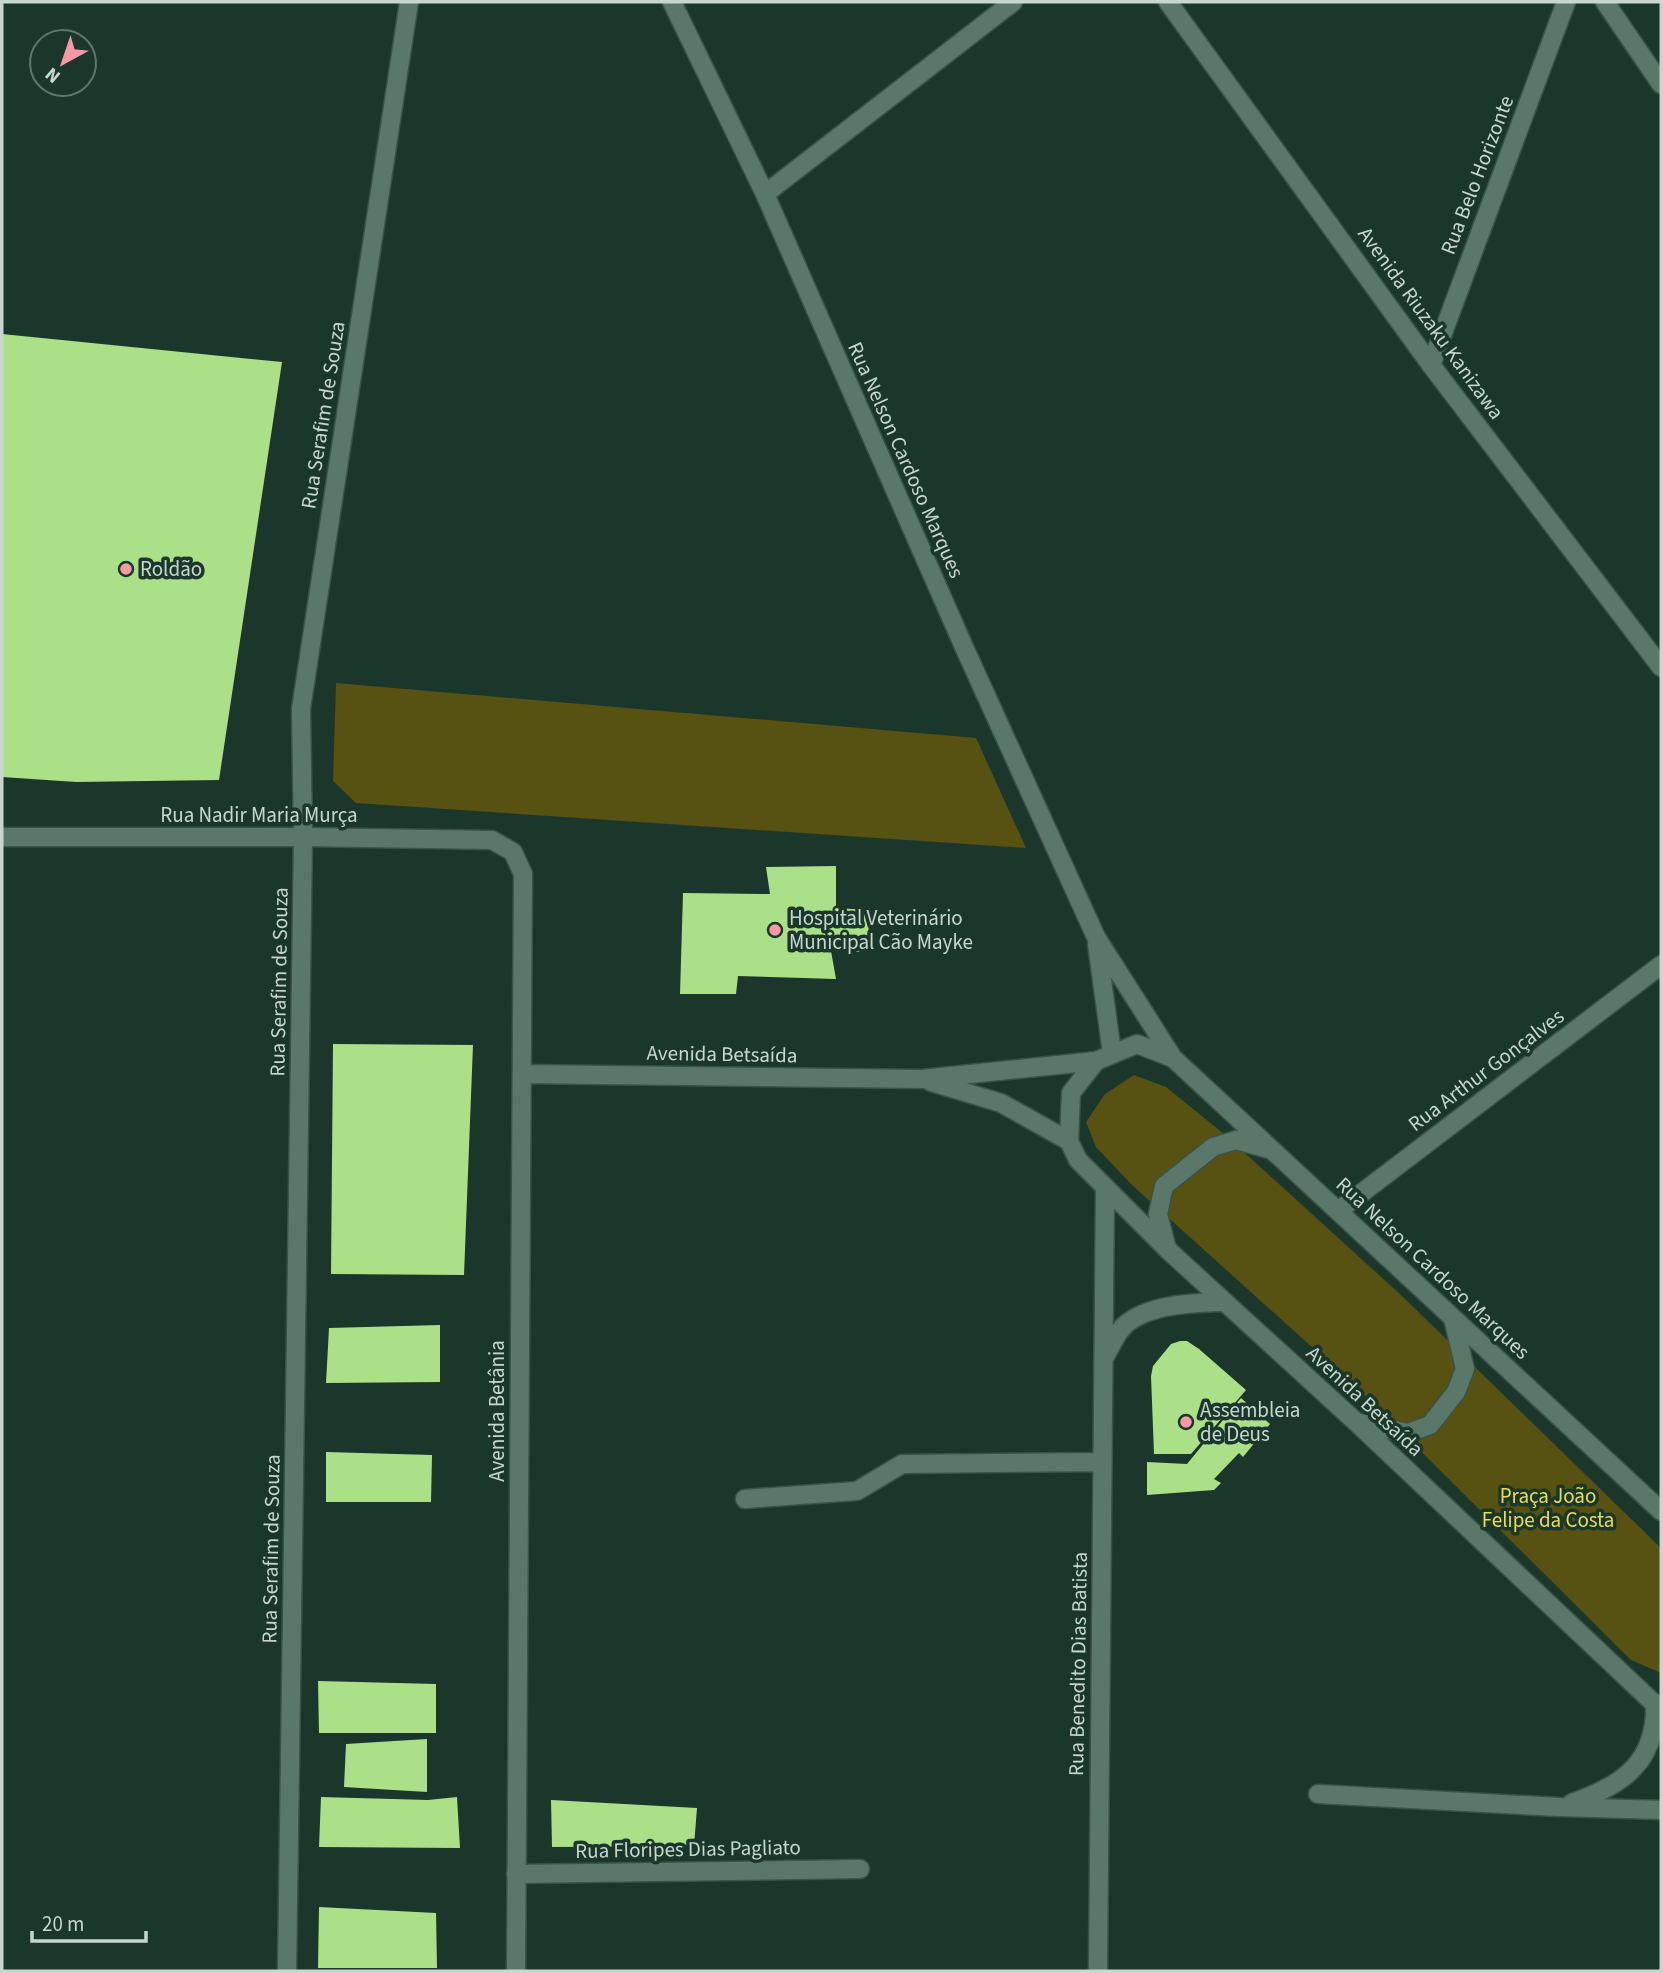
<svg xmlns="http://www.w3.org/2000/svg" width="1663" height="1973" viewBox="0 0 1663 1973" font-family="'Source Sans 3',sans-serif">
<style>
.green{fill:#575112}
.building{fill:#abe088}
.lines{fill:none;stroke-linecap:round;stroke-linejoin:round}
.street-casing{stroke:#3a5248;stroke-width:21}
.secondary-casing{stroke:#3a5248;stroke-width:21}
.street{stroke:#5a786a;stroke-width:18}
.secondary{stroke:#5a786a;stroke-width:18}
.poi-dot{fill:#f49aa5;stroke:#1b372b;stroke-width:2.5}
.labels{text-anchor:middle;stroke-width:7;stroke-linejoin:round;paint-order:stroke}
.street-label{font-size:21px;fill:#c7d7cf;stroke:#1b372b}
.poi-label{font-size:21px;fill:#c7d7cf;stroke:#1b372b;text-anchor:start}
.park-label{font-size:21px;fill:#ebdc4d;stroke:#1b372b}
</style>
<rect width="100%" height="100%" fill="#1b372b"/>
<!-- green -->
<path class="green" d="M336,683L976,738L1026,848L356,803L333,781Z
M1134,1075L1166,1087L1224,1134L1402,1296L1661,1548V1673L1631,1660L1354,1385L1132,1185L1096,1147L1086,1122L1105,1094Z"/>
<!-- building -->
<path class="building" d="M2,334L282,362L219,780L76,782L2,777Z
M836,866V908L869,910L868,952L831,951L836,979L738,976L736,994H680L683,893L770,894L766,867Z
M333,1044L473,1045L464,1275L331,1274Z
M440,1325V1382L326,1383L329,1328Z
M1180,1341H1187L1199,1349L1246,1390L1191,1454H1154L1151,1376L1153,1366L1171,1344Z
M1241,1398L1270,1424L1243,1457L1239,1453L1214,1479L1221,1483L1214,1490L1147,1495V1462L1187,1464Z
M326,1452L432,1455L431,1502H326Z
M318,1681L436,1684V1733H319Z
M427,1739V1792L344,1787L346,1744Z
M321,1797L428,1800L457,1797L460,1848L319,1847Z
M551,1800L697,1808L694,1846L552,1847Z
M319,1907L436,1913L437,1968H318Z"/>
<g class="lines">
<defs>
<path id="street" d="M672,2L765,194L964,647L1096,937L1173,1058L1661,1511
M1605,2L1661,84
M765,194L1013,2
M2,837H303L492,840L513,852L523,874L516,1971
M1097,944L1112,1053
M1096,1061L1071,1093L1069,1141L1078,1160L1168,1250L1356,1422L1661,1710
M522,1074L922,1079L1096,1061L1137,1044L1173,1058
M931,1082L1001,1103L1069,1141
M1338,1211L1661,965
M1167,1249L1158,1214L1164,1186L1213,1147L1236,1140L1269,1149
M1104,1358C1110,1348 1117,1332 1125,1325C1148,1304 1194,1303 1223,1302
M1356,1422L1408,1433L1430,1425L1456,1392L1465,1369L1453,1318
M745,1499L857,1491L902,1464L1102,1462
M1318,1794L1559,1807L1661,1810
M1572,1803C1623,1785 1657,1762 1655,1703
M516,1874L860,1869
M1098,1971L1105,1187"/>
<path id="secondary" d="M1168,2L1431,365L1661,667
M1431,365L1566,2
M287,1971L303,837L301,709L409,2"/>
</defs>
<!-- street casing -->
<use href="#street" class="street-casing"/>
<!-- secondary casing -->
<use href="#secondary" class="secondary-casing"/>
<!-- street -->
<use href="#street" class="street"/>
<!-- secondary -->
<use href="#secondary" class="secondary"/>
</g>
<!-- markers -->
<g class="poi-dot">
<circle cx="126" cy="569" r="7"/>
<circle cx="775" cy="930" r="7"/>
<circle cx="1186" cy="1422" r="7"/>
</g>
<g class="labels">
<!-- street labels -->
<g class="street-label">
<text transform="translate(1477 175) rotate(-69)" y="7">Rua Belo Horizonte</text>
<text transform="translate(1431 323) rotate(54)" y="7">Avenida Riuzaku Kanizawa</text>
<text transform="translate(323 415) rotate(-81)" y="7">Rua Serafim de Souza</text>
<text transform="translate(906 460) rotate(66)" y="7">Rua Nelson Cardoso Marques</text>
<text x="259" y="822">Rua Nadir Maria Murça</text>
<text transform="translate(279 982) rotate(-89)" y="7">Rua Serafim de Souza</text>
<text transform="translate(722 1054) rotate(1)" y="7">Avenida Betsaída</text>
<text transform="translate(1486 1070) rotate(-37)" y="7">Rua Arthur Gonçalves</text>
<text transform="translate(1433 1268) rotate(43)" y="7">Rua Nelson Cardoso Marques</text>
<text transform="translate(1365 1401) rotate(43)" y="7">Avenida Betsaída</text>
<text transform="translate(497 1411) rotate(-90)" y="7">Avenida Betânia</text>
<text transform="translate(271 1549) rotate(-89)" y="7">Rua Serafim de Souza</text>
<text transform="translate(1078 1664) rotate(-89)" y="7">Rua Benedito Dias Batista</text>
<text transform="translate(688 1849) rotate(-1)" y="7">Rua Floripes Dias Pagliato</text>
</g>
<!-- poi labels -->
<g class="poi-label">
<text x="140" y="576">Roldão</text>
<text x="789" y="925">Hospital Veterinário<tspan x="789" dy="24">Municipal Cão Mayke</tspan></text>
<text x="1200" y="1417">Assembleia<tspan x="1200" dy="24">de Deus</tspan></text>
</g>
<!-- park labels -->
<g class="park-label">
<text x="1548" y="1503">Praça João<tspan x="1548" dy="24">Felipe da Costa</tspan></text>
</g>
</g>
<!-- border -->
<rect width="1663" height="1973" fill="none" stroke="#c7d7cf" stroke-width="7"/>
<!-- north arrow -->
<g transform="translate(63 63) rotate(220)"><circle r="33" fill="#1b372b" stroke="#60776d" stroke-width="2"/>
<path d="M0-5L12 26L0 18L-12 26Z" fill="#f49aa5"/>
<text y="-10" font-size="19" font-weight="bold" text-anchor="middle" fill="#c7d7cf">N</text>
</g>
<!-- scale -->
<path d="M32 1931v10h114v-10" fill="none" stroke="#c7d7cf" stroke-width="3.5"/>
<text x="42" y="1931" font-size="21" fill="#c7d7cf" stroke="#1b372b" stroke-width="5" paint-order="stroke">20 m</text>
</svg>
